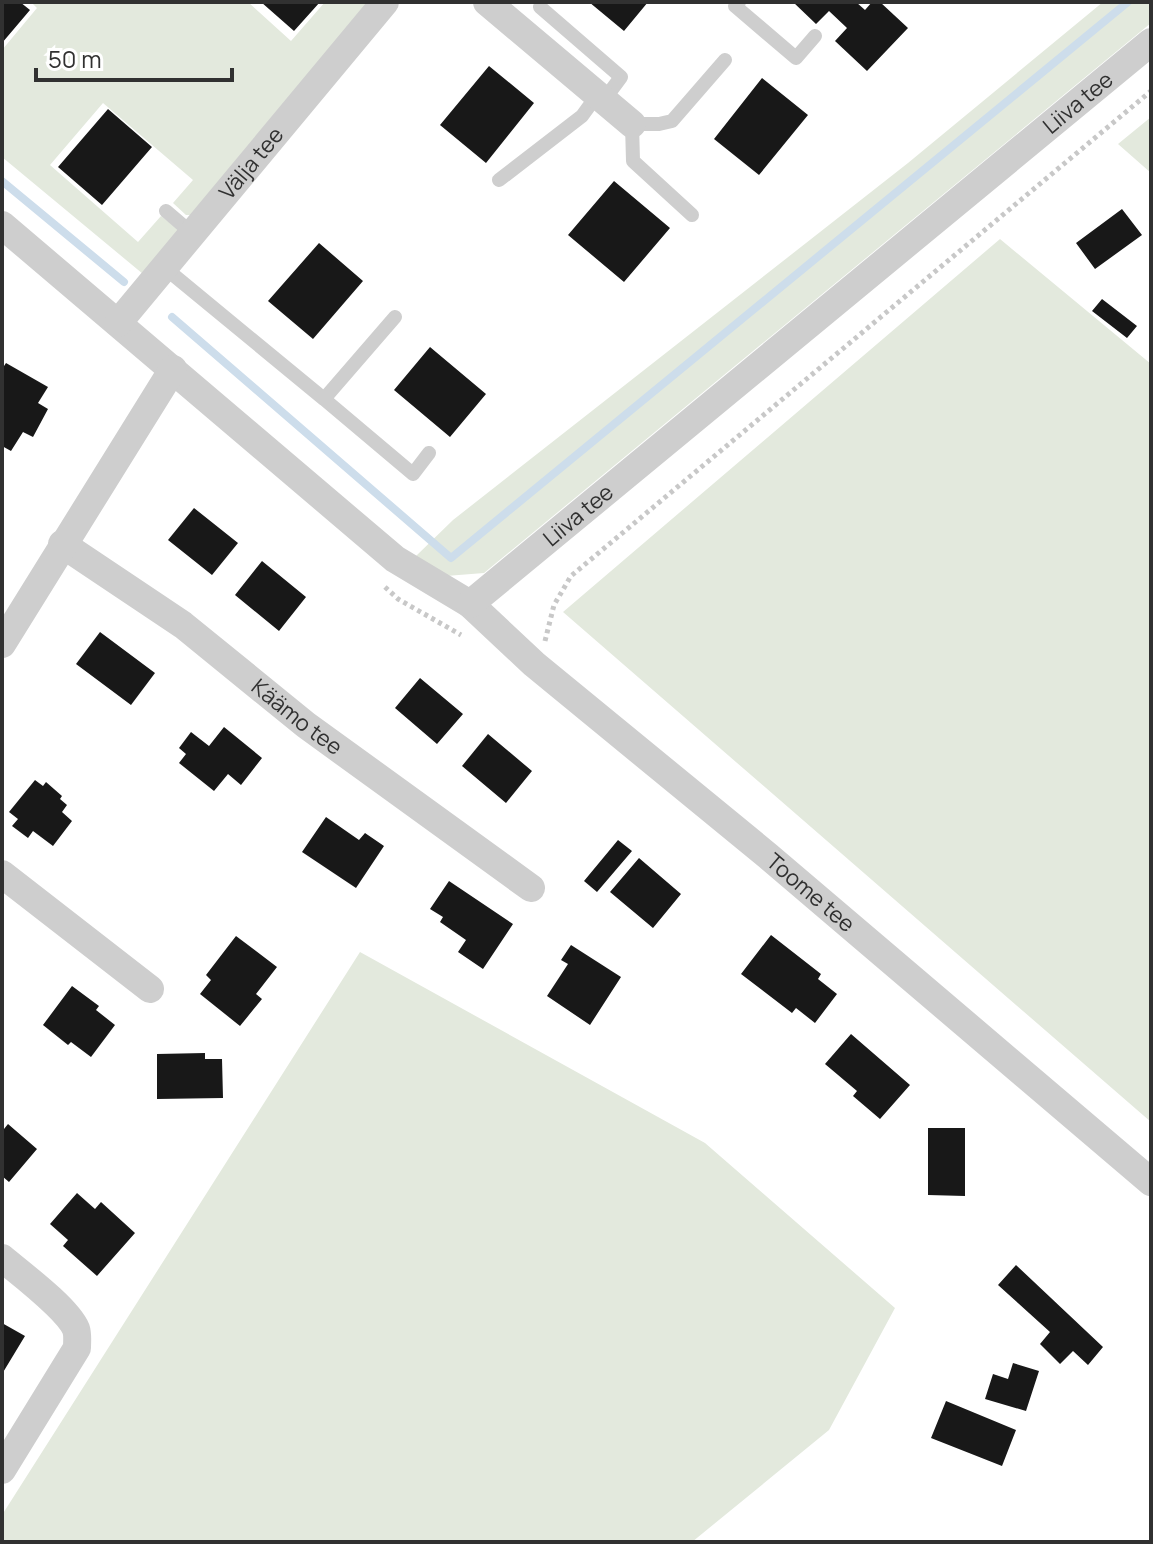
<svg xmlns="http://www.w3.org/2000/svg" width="1153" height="1544" viewBox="0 0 1153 1544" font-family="Manrope,sans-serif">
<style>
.green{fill:#e3e9dd}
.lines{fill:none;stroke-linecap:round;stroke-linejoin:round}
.stream{stroke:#cdddeb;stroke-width:8}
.building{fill:#181818}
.path{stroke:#c8c8c8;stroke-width:5;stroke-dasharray:4 4;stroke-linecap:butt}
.service{stroke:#cecece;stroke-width:14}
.minor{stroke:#cecece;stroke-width:28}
.labels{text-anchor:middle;stroke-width:8;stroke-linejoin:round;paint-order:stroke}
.street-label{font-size:22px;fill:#313131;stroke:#fff}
</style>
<rect width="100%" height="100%" fill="#fff"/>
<!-- green -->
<path class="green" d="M31,2H248L291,41L325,2H372L195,215H186L173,203L193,180L103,103L50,165L138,242L161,216L179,230L143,274L2,157V50L37,8Z
M1103,2H1151V23L484,573L446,576L416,556L453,520L908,163Z
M1151,117V173L1118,144Z
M1000,239L1151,364V1122L563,612Z
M360,952L705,1143L895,1308L829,1430L692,1542H2V1515Z"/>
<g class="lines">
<!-- stream -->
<path class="stream" d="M2,181L124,282
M172,317L451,558L1128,2"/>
</g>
<!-- building -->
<path class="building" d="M2,2H20L30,10L2,43Z
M261,2H320L294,31Z
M589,2H648L624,31Z
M793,2H856L865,10L872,2H880L908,28L867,71L835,41L847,28L829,11L816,24Z
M489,66L534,103L486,163L440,125Z
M762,78L808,115L759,175L714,139Z
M108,109L152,147L102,205L58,167Z
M614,181L670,228L624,282L568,235Z
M1122,209L1142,235L1095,269L1076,243Z
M319,243L363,281L313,339L268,301Z
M1102,299L1137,326L1127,338L1092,311Z
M430,347L486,394L450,437L394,390Z
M6,363L48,387L38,403L48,409L33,437L23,432L11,451L2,446V369Z
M194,508L238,543L212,575L168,540Z
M262,561L306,597L279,631L235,595Z
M100,632L155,673L131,705L76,664Z
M420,678L463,714L437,744L395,708Z
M224,727L262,758L241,785L228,774L214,791L179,763L186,754L179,748L191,732L209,746Z
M488,734L532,771L506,803L462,766Z
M35,780L43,786L46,782L62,796L60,799L67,805L62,812L72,821L53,846L33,831L28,838L12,826L18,819L9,812Z
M326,817L359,840L365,833L384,846L356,888L302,852Z
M618,840L632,851L597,892L584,881Z
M639,858L681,894L653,928L610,892Z
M449,881L513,924L483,969L458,952L466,940L440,922L443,917L430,909Z
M771,935L821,974L818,979L837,994L815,1023L796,1008L792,1013L741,974Z
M236,936L277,967L256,994L262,999L240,1026L200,994L211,980L206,975Z
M571,945L621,977L590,1025L547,996L568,964L561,960Z
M72,986L99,1006L96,1010L115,1025L91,1057L71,1042L68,1045L43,1025Z
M851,1034L910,1085L880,1119L853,1096L857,1091L825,1064Z
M205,1053V1059H222L223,1098L157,1099V1054Z
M8,1124L37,1149L9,1182L2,1176V1127L4,1129Z
M928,1128H965V1196L928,1195Z
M77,1193L95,1209L101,1202L135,1233L97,1276L63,1246L68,1240L50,1224Z
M1016,1265L1103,1347L1088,1365L1073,1351L1060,1364L1040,1344L1050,1332L998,1285Z
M2,1323L25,1336L2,1374Z
M1013,1363L1039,1371L1026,1411L985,1399L993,1374L1008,1379Z
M946,1401L1016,1430L1002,1466L931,1438Z"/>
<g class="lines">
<!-- path -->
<path class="path" d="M385,587L398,599L461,635
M545,641L554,605L571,576L1151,91"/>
<!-- service -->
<path class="service" d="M739,2L735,6L796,58L815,36
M540,7L621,77L604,100
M499,180L582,116L598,94
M166,211L194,235
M692,215L633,161L632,124H659L672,121L725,60
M165,268L324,399L395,317
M324,399L413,474L429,453"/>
<!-- minor -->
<g class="minor">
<path d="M487,2L632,124"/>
<path id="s1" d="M2,225L395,559L470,604L534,664L768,856L1151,1182"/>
<path id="s2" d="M118,323L385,2"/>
<path id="s3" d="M62,544L183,625L306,725L531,888"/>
<path id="s4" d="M470,604L1151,42"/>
<path d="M2,644L173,369"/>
<path d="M2,874L150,989"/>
<path d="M2,1258C21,1274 67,1308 76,1329C78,1335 77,1341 77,1348L2,1470"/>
</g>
</g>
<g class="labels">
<!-- street labels -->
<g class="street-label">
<text dy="8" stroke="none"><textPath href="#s4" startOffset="788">Liiva tee</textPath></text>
<text dy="8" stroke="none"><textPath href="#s2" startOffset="208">Välja tee</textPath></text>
<text dy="8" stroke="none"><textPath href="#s4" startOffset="140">Liiva tee</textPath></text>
<text dy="8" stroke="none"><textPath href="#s3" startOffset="292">Käämo tee</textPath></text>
<text dy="8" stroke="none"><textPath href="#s1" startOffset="1050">Toome tee</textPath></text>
</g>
</g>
<!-- border -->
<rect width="1153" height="1544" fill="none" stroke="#313131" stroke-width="8"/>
<!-- scale -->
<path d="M36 68v12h196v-12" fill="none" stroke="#313131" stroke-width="4"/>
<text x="48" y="68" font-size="24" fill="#313131" stroke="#ffffff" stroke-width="6" paint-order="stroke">50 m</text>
</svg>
